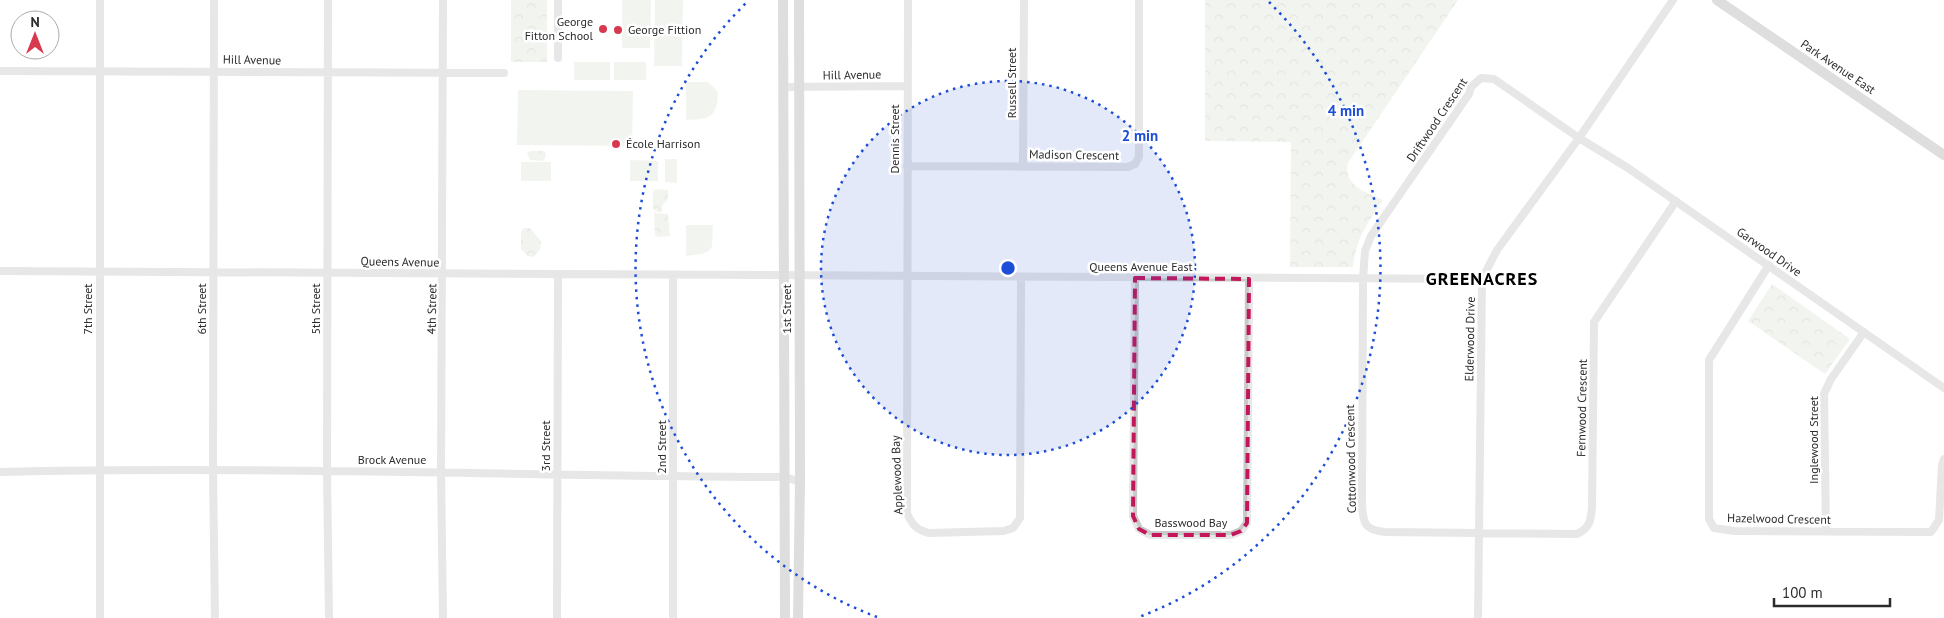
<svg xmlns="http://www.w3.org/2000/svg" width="1944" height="618" viewBox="0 0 1944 618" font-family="'PT Sans',sans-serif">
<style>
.grass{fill:#e3e9db}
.forest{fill:url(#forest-crowns)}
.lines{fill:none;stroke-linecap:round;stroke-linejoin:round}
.street{stroke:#c9c9c9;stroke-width:8}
.secondary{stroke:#b6b6b6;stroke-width:10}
.marked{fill:none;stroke:#c2185b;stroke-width:4;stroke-dasharray:10 6;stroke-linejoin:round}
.ring{fill:none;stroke:#1d4ed8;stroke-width:2.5;stroke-dasharray:2.5 5}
.poi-dot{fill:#d9394f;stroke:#fff;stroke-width:2}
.labels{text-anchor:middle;stroke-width:5;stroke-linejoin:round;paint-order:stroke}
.poi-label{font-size:12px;fill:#2c2c2c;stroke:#fff;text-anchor:start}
.street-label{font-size:12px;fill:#2c2c2c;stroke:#fff}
.district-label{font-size:18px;font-weight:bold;letter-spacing:1px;fill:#000;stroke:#fff}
.centre{fill:#1d4ed8;stroke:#fff;stroke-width:2.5}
.ring-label{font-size:15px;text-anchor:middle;font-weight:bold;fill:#1d4ed8;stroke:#fff;stroke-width:5;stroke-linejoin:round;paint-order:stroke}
</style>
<defs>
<pattern id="forest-crowns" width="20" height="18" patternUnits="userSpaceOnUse" patternTransform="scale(1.25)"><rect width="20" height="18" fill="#e3e9db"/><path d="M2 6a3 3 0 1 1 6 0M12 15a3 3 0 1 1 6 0" fill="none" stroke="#c3c8bc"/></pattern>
</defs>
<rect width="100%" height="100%" fill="#fff"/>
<!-- grass -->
<path class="grass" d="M622,0H651L650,48H622Z
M655,0H683L682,66H654Z
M574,62H610V80H574Z
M614,62H646V80H614Z
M686,82H708L718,92C717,118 710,119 686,120Z
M518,90L633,91L632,146L517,145Z
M665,159H677V183L665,182Z
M630,160L658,161V181H630Z
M521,162H551V181H521Z
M686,225H713L712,246L710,250L702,254L686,256Z"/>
<!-- forest -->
<path class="forest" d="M511,0H547V62H511Z
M1205,0H1458L1348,163C1343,186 1366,192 1383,200C1367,224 1356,238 1353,267H1290L1291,142L1205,141Z
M530,151H543L546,153L545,158L543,161L530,160L527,153Z
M656,189L668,190V199L662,206V212H657L653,209V192Z
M654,213L668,214L670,236L657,237L655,235Z
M524,228H530L541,241L540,250L533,257L528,256L521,249V232Z
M1772,284L1850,339L1825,374L1748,321Z"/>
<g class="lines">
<!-- street -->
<path class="street" d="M100,0V618
M214,0L213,470L215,618
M328,0L327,471L329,618
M908,0L907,513C912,525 917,530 929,533L1004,531L1013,528L1020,518L1021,278
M558,58V0
M0,71L504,73
M783,87L907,86
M907,166L1128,167L1135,164L1139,157V0
M1023,166L1024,0
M1676,201L1594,322L1592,507C1591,520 1590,528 1577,534L1385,532C1365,530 1363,524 1362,505L1363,279L1365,251L1371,236L1469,94L1471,87L1481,78L1494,79L1579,138L1628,168L1944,388
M1769,265L1709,360V519L1714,528L1734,531L1931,532L1939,520L1942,465L1944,459
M0,271L1482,279
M673,275V618
M1135,278L1133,516L1139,529L1150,535H1231L1241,531L1247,523L1249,279
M0,472C262,466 523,476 785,477L800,482
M1826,531L1824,394L1831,379L1864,332
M443,618L441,472L443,0
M557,618L558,274
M1478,618L1482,279L1497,250L1579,138L1673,0"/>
<!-- secondary -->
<path class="secondary" d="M783,0L785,618
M1717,0L1944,155
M798,618L800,482L799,0"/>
</g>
<!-- marked area -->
<path d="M0 0H1944V618H0ZM1135,278L1249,279L1247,523L1241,531L1231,535H1150L1139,529L1133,516Z" fill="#fff" fill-opacity=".55" fill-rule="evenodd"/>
<path class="marked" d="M1135,278L1249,279L1247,523L1241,531L1231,535H1150L1139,529L1133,516Z"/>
<!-- distance rings -->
<circle cx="1008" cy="268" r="187" fill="#1d4ed8" fill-opacity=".12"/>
<g class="ring">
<circle cx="1008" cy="268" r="187"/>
<path d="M877 617A373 373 0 0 1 747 2M1269 2A373 373 0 0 1 1139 617"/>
</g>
<!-- markers -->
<g class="poi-dot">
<circle cx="603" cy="29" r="5"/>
<circle cx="618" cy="30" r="5"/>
<circle cx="616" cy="144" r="5"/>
</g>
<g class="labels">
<!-- poi labels -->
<g class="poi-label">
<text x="593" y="26" text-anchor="end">George<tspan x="593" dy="14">Fitton School</tspan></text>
<text x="628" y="34">George Fittion</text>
<text x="626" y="148">École Harrison</text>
</g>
<!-- street labels -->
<g class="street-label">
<text transform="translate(252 60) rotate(1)" y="4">Hill Avenue</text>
<text transform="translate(1838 67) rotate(34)" y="4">Park Avenue East</text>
<text transform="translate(852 75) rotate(-1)" y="4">Hill Avenue</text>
<text transform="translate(1012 83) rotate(-90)" y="4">Russell Street</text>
<text transform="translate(1437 120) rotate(-56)" y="4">Driftwood Crescent</text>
<text transform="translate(895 139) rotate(-90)" y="4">Dennis Street</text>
<text transform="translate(1074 155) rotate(1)" y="4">Madison Crescent</text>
<text transform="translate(1769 252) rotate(35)" y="4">Garwood Drive</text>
<text transform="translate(400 262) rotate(1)" y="4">Queens Avenue</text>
<text x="1141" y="271">Queens Avenue East</text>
<text transform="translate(88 309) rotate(-90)" y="4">7th Street</text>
<text transform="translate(202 309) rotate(-90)" y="4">6th Street</text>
<text transform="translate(316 309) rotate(-90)" y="4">5th Street</text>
<text transform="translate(432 309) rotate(-89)" y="4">4th Street</text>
<text transform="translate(787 309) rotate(-90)" y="4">1st Street</text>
<text transform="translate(1470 339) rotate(-89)" y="4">Elderwood Drive</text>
<text transform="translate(1582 408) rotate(-89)" y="4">Fernwood Crescent</text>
<text transform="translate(1814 440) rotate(-90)" y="4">Inglewood Street</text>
<text transform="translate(546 446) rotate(-90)" y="4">3rd Street</text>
<text transform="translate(662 447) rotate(-90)" y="4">2nd Street</text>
<text transform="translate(1351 459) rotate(-91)" y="4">Cottonwood Crescent</text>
<text x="392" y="464">Brock Avenue</text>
<text transform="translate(897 475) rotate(-92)" y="4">Applewood Bay</text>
<text transform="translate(1779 519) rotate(1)" y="4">Hazelwood Crescent</text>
<text x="1191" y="527">Basswood Bay</text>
</g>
<!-- district labels -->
<g class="district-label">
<text x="1482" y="285">GREENACRES</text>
</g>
</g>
<circle cx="1008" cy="268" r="8" class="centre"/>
<g class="ring-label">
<text x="1346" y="116">4 min</text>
<text x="1140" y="141">2 min</text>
</g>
<!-- north arrow -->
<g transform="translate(35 35)"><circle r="24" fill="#ffffff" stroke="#ababab"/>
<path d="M0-4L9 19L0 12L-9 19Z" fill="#d9394f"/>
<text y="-8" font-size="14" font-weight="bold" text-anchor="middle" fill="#2c2c2c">N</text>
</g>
<!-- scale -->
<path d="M1774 598v8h116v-8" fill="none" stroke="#2c2c2c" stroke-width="2.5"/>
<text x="1782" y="598" font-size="15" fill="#2c2c2c" stroke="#ffffff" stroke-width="4" paint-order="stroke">100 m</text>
</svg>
